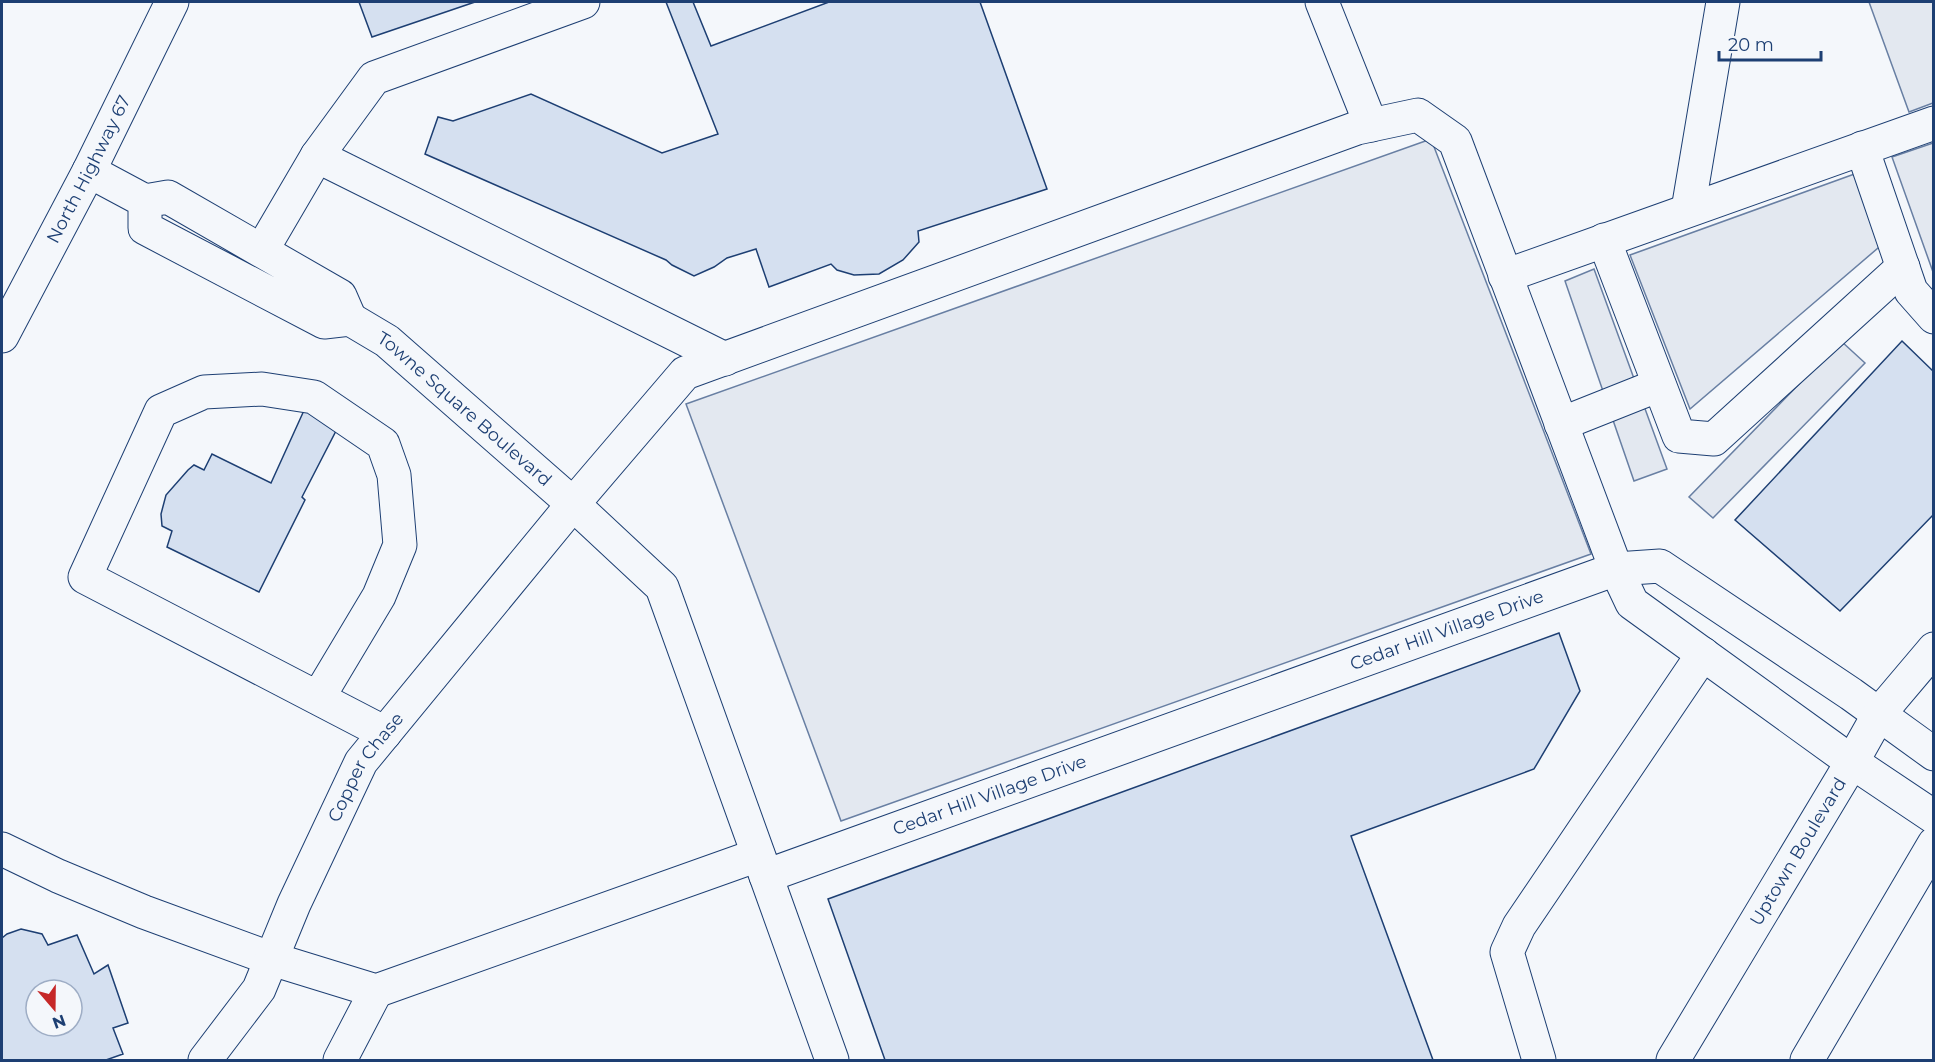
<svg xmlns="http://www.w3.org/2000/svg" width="1935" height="1062" viewBox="0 0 1935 1062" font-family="Montserrat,sans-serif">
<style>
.parking{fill:#e3e8f0;stroke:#687fa3;stroke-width:1.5}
.building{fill:#d5e0f0;stroke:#1d3f73;stroke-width:1.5;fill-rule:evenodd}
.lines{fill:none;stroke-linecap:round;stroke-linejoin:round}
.minor-casing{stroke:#1d3f73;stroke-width:35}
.major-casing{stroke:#1d3f73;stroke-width:35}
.minor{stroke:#f4f7fb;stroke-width:33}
.major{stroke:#f4f7fb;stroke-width:33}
.labels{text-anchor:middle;stroke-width:4.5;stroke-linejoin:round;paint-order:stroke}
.street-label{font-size:18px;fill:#1d3f73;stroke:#f4f7fb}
</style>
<rect width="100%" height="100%" fill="#f4f7fb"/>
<!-- parking -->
<path class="parking" d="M1869,2H1933V103L1909,112Z
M1431,139L1591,554L841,821L686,404Z
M1933,143H1934L1933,272L1892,157Z
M1860,172L1885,242L1690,409L1630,255Z
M1594,269L1667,469L1634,481L1565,281Z
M1841,341L1865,363L1713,518L1689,497Z"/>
<!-- building -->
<path class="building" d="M359,2H475L372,37Z
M666,2H693L711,46L829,2H980L1047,189L918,231L919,242L903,260L879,274L854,275L837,270L831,264L769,287L756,249L727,258L714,267L694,276L672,265L666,260L425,154L438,117L453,121L531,94L662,153L718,134Z
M1902,341L1934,372V514L1840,611L1735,520Z
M306,406L338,427L302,497L305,500L259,592L167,547L172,531L162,526L161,514L166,495L188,470L194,465L204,470L212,454L271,483Z
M1559,633L1580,691L1534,769L1351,836L1433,1060H885L828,899Z
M21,929L42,934L48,945L77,935L94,974L108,965L128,1023L113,1028L123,1054L106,1060H2V938L7,934ZM36,990H72V1026H36Z"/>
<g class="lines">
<defs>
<g id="minor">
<path d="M1322,2L1371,125"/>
<path d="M1862,148L1911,291L1934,317"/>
<path d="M317,156L725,359"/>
<path d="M89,171L145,201L168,197L340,296L350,319L324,322L145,228V201"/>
<path d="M1688,210L1723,2"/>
<path d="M1604,240L1679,436L1714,439L1903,267"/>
<path d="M262,250L317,156L374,78L583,2"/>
<path d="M1505,276L1934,123"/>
<path id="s1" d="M350,319L387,341L573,504L662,587L766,876L1616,569L1660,566L1851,694L1934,754"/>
<path d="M1561,424L1659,385"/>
<path d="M318,698L379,596L400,545L394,475L383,444L314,397L262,389L204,392L161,411L85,577L385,733"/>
<path d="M2,849L58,876L144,912L272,959L376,991L758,855"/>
<path d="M766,876L832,1060"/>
<path id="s2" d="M205,1060L259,989L294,904L361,762L573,504L685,373L1357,128L1418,115L1455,141L1616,569L1632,603L1852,762L1934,817"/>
<path d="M340,1060L376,991"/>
<path d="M1539,1060L1507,952L1519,926L1703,654"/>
<path id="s3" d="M1673,1060L1852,762L1879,714L1934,649"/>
<path d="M1807,1060L1934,844"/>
</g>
<g id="major">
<path id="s4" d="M2,336L89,171L172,2"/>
</g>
</defs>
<!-- minor casing -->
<use href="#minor" class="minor-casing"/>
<!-- major casing -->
<use href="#major" class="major-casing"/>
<!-- minor -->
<use href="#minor" class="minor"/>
<!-- major -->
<use href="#major" class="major"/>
</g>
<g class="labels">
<!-- street labels -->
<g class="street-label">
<text dy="6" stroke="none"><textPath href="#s4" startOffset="188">North Highway 67</textPath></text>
<text dy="6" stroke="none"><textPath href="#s1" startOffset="146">Towne Square Boulevard</textPath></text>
<text dy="6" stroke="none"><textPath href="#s1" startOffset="1443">Cedar Hill Village Drive</textPath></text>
<text dy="6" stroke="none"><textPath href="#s2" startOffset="336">Copper Chase</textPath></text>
<text dy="6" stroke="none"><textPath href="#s1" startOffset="957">Cedar Hill Village Drive</textPath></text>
<text dy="6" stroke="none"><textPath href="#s3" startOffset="243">Uptown Boulevard</textPath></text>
</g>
</g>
<!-- border -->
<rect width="1935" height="1062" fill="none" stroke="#1d3f73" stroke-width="6"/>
<!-- north arrow -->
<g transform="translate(54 1008) rotate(160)"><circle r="28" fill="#f4f7fb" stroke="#9eadc5" stroke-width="1.5"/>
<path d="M0-4.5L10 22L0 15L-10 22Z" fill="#c62828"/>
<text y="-9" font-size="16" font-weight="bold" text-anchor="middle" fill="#1d3f73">N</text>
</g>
<!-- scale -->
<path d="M1719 51v9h102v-9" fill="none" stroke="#1d3f73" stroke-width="3"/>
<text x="1728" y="51" font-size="18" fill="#1d3f73" stroke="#f4f7fb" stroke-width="4.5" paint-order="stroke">20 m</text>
</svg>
